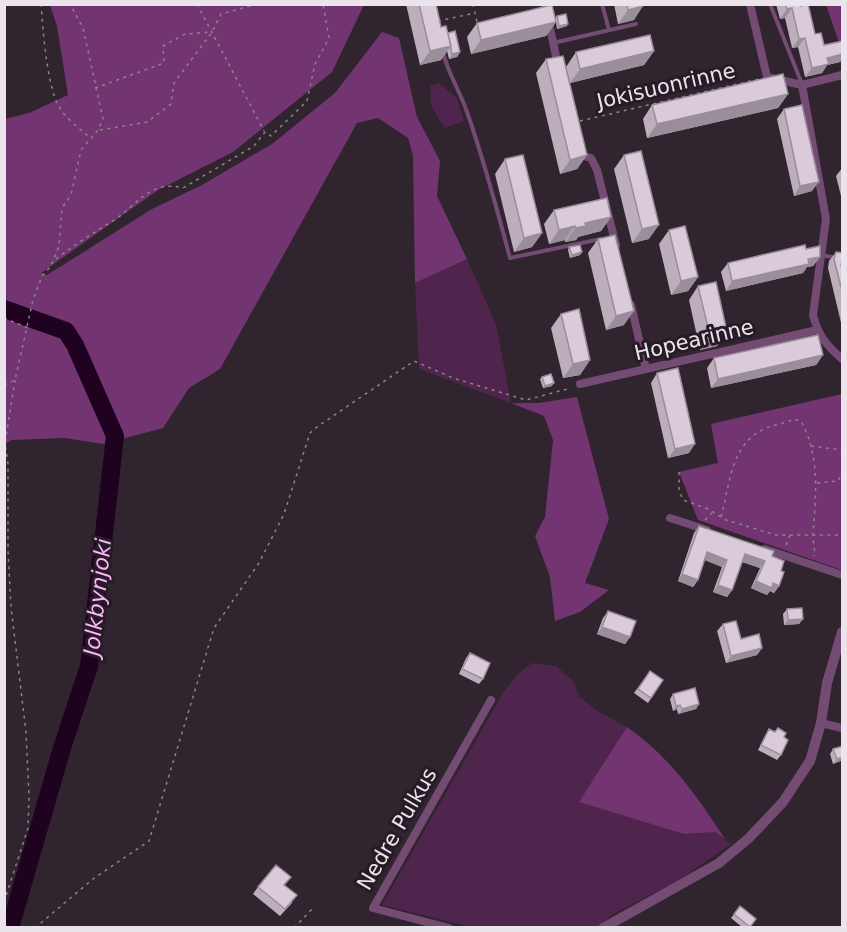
<svg xmlns="http://www.w3.org/2000/svg" width="847" height="932" viewBox="0 0 847 932" font-family="'DejaVu Sans',sans-serif">
<style>
.green{fill:#4f254e}
.forest{fill:#733572}
.lines{fill:none;stroke-linecap:round;stroke-linejoin:round}
.river{stroke:#1f021f;stroke-width:18}
.path{stroke:#8d838c;stroke-width:1.5;stroke-dasharray:3 4.5;stroke-linecap:butt}
.service{stroke:#744b73;stroke-width:4}
.minor{stroke:#744b73;stroke-width:8}
.tertiary{stroke:#744b73;stroke-width:10}
.wall{fill:#bcafbb}
.shaded-wall{fill:#998e99}
.building{fill:#dbcbda;stroke:#998e99;stroke-width:1.5}
.labels{text-anchor:middle;stroke-width:6;stroke-linejoin:round;paint-order:stroke}
.street-label{font-size:21px;fill:#ece4eb;stroke:#261b26}
.water-label{font-size:22px;font-style:italic;fill:#fbb4f8;stroke:#261b26}
</style>
<rect width="100%" height="100%" fill="#30242f"/>
<!-- green -->
<path class="green" d="M439,83L457,98L464,121L444,128L431,105L430,86Z
M467,259L496,324L511,403L419,369L415,283Z
M532,663L556,666L573,681L579,696L596,710L627,727L580,802L684,834L715,832L731,844L679,880L613,914L597,927H472L382,905L504,691L520,672Z"/>
<!-- forest -->
<path class="forest" d="M50,5H364L332,72L233,152L158,190L41,273L47,275L152,209L202,185L272,144L335,93L382,32L399,38L417,117L440,161L437,196L467,259L415,283L413,156L408,138L378,118L357,123L220,369L189,388L163,428L103,444L65,438L12,440L5,444V119L29,113L68,95L57,26Z
M826,5H842V51Z
M842,394V570L698,520L679,472L718,463L711,424Z
M577,397L609,519L585,583L609,590L580,612L555,621L550,577L535,536L545,517L553,440L544,416L511,403H539Z
M627,727C669,756 697,796 725,839L715,832L684,834L579,802Z"/>
<g class="lines">
<!-- river -->
<path class="river" d="M4,309L66,331L75,345L115,436L89,666L62,748L10,928"/>
<!-- path -->
<path class="path" d="M41,4C43,30 47,91 61,110C68,120 79,128 88,136
M197,4L264,131
M473,4L477,22
M438,21L475,13
M95,88L164,63L163,46L185,34L211,32
M580,121L759,79
M100,130L147,122L171,104L174,83L212,32L221,14L257,4
M56,259C74,245 92,234 111,222C137,207 148,179 183,188L254,146L265,132L271,136L307,101L315,64L329,38L323,4
M4,318L28,328
M4,385L15,380L33,300L42,276L51,266L59,246L62,208L71,195L81,150L98,130L103,119L83,28L70,4
M811,446L842,450
M679,472V490L683,500L708,509L726,520L776,535H842
M817,483L838,481L842,473
M721,517C730,485 730,445 764,429C774,424 784,424 794,419L801,421C820,455 816,496 813,533C812,541 816,549 814,556
M705,520L712,513
M786,545L790,535
M4,902L28,828L29,797L26,732L11,607L8,551V464L5,443L15,380
M35,928L93,879L149,841L214,628L259,563L284,514L310,433L314,429L414,361L453,378L526,400L571,388
M294,928L313,908"/>
<!-- service -->
<path class="service" d="M602,4L609,30
M770,4L802,84
M553,43L636,24
M443,52C448,74 460,91 467,112C484,160 497,209 510,258L601,239
M821,255L842,259"/>
<!-- minor -->
<path class="minor" d="M545,4L558,66
M750,4L767,77L802,85L826,219L813,315C818,335 826,345 842,359
M802,85L842,75
M579,151L580,155L591,158L597,170L616,245
M631,305L646,369
M580,384L817,330
M670,518L707,530
M765,549L842,575
M821,723L842,728
M449,928L373,908L491,700"/>
<!-- tertiary -->
<path class="tertiary" d="M603,928L719,863L749,838L783,802L810,761L821,723L827,683L842,632"/>
</g>
<!-- wall -->
<path class="wall" d="M406,4H436L441,27L448,33L460,52L457,57L449,59L447,51L441,60L420,65Z
M614,4H643L634,20L618,24Z
M776,4H801L815,34L824,45L843,41V58L840,62L827,65L822,73L805,77L798,47L792,48L785,18L780,19Z
M557,16L567,26L557,29L556,22L546,36L471,54L467,37L477,23L555,18Z
M654,51L644,65L570,83L566,67L576,52Z
M546,59L587,155L577,169L560,174L536,73Z
M788,94L778,108L647,138L643,119L652,105Z
M784,109L812,191L794,196L777,119Z
M624,155L649,239L632,243L614,169Z
M505,159L542,233L532,247L514,252L495,174Z
M843,167V204L836,176Z
M554,210L611,217L601,231L578,237L576,240L565,242V240L549,244L544,224Z
M669,230L698,277L688,291L671,295L659,244Z
M598,239L624,325L606,330L588,253Z
M569,247L582,252L580,255L570,258L568,250Z
M806,249L820,257L813,266L807,267L803,273L726,291L721,272L728,263Z
M836,252L841,266H843V331L828,268L829,261Z
M698,286L717,346L700,350L689,300Z
M561,314L590,360L580,375L563,378L551,328Z
M823,355L816,365L711,388L707,368L714,358Z
M657,373L689,453L668,458L651,383Z
M542,377L552,386L543,388L540,379Z
M699,526L772,556L781,571L779,586L774,593L770,591L767,595L751,588L760,568L742,562L732,590L727,597L713,592L722,567L705,560L698,580L693,587L678,581L694,533Z
M787,609L803,619L799,624L784,625L783,614Z
M608,611L630,637L625,644L597,634L603,618Z
M723,624L741,639L762,648L757,655L726,663L717,631Z
M470,653L483,679L479,684L459,674L466,658Z
M650,671L663,680L648,703L634,693Z
M673,694L699,704L696,709L678,714L677,709L673,711L670,699Z
M778,728L784,737L781,755L777,760L758,750L769,729L775,732Z
M833,749L843,760L833,764L830,754Z
M285,885L292,903L280,916L253,894L258,887Z
M740,906L750,927H742L731,918Z"/>
<!-- shaded-wall -->
<path class="shaded-wall" d="M643,6L634,20L618,24L628,10Z
M792,8L785,18L780,19L787,9Z
M556,22L546,36L471,54L481,40Z
M568,24L567,26L557,29L559,26Z
M805,38L798,47L792,48L799,39Z
M451,46L441,60L420,65L430,51Z
M654,51L644,65L570,83L580,69Z
M460,52L457,57L449,59L452,54Z
M843,54V58L840,62L827,65L822,73L805,77L812,68L827,58Z
M788,94L778,108L647,138L657,124Z
M587,155L577,169L560,174L570,160Z
M819,182L812,191L794,196L800,186Z
M611,217L601,231L578,237L576,240L565,242L575,228L585,223Z
M659,225L649,239L632,243L642,229Z
M575,226L565,240L549,244L559,230Z
M542,233L532,247L514,252L524,238Z
M582,252L580,255L570,258L572,255Z
M820,257L813,266L807,267L803,273L726,291L732,281Z
M698,277L688,291L671,295L681,281Z
M634,311L624,325L606,330L616,316Z
M727,332L717,346L700,350L710,336Z
M823,355L816,365L711,388L718,379Z
M590,360L580,375L563,378L573,364Z
M554,383L552,386L543,388L545,386Z
M695,444L689,453L668,458L675,449Z
M707,552L727,560L722,567L702,559Z
M745,554L765,561L760,568L740,561Z
M682,574L698,580L693,587L678,581Z
M756,581L773,583L779,586L774,593L770,591L767,595L751,588Z
M718,585L732,590L727,597L713,592Z
M803,619L799,624L784,625L788,620Z
M602,627L630,637L625,644L597,634Z
M762,648L757,655L726,663L731,656Z
M699,704L696,709L678,714L682,709Z
M680,705L677,709L673,711L676,706Z
M843,757V760L833,764L837,759Z"/>
<!-- building -->
<path class="building" d="M419,4H436L441,27L446,26L451,46L430,51Z
M627,4H643V6L628,10Z
M785,4H801V6L808,4L815,34L821,33L824,45L843,41V54L827,58L829,64L812,68L805,38L799,39L792,8L787,9Z
M552,5L556,22L481,40L477,23Z
M566,14L568,24L559,26L557,16Z
M455,31L460,52L452,54L448,33Z
M650,35L654,51L580,69L576,52Z
M563,56L587,155L570,160L546,59Z
M783,74L788,94L657,124L652,105Z
M802,105L819,182L800,186L784,109Z
M641,151L659,225L642,229L624,155Z
M523,155L542,233L524,238L505,159Z
M607,198L611,217L585,223L586,226L575,228V226L559,230L554,210Z
M685,226L698,277L681,281L669,230Z
M615,235L634,311L616,316L598,239Z
M580,245L582,252L572,255L569,247Z
M805,245L806,249L820,246V257L808,259L809,264L732,281L728,263Z
M836,252L843,253L841,266H843V295L834,259Z
M716,282L727,332L710,336L698,286Z
M579,309L590,360L573,364L561,314Z
M818,335L823,355L718,379L714,358Z
M678,368L695,444L675,449L657,373Z
M551,374L554,383L545,386L542,377Z
M699,526L774,551L772,556L784,561L781,571L784,572L779,586L773,583L772,588L756,581L765,561L745,554L732,590L718,585L727,560L707,552L698,580L682,574Z
M802,608L803,619L788,620L787,609Z
M608,611L636,621L630,637L602,627Z
M736,621L741,639L759,634L762,648L731,656L723,624Z
M470,653L490,663L483,679L462,669Z
M650,671L663,680L651,698L638,689Z
M695,688L699,704L682,709L680,705L676,706L673,694Z
M778,728L786,733L784,737L788,740L781,755L761,745L769,729L775,732Z
M843,746V757L837,759L833,749Z
M276,865L291,877L284,885L297,895L285,909L258,887Z
M740,906L756,919L750,927L734,914Z"/>
<g class="labels">
<!-- street labels -->
<g class="street-label">
<text transform="translate(666 86) rotate(-13)" y="7">Jokisuonrinne</text>
<text transform="translate(694 340) rotate(-13)" y="7">Hopearinne</text>
<text transform="translate(397 829) rotate(-60)" y="7">Nedre Pulkus</text>
</g>
<!-- water labels -->
<g class="water-label">
<text transform="translate(97 597) rotate(-84)" y="8">Jolkbynjoki</text>
</g>
</g>
<!-- border -->
<rect width="847" height="932" fill="none" stroke="#ece4eb" stroke-width="12"/>
</svg>
